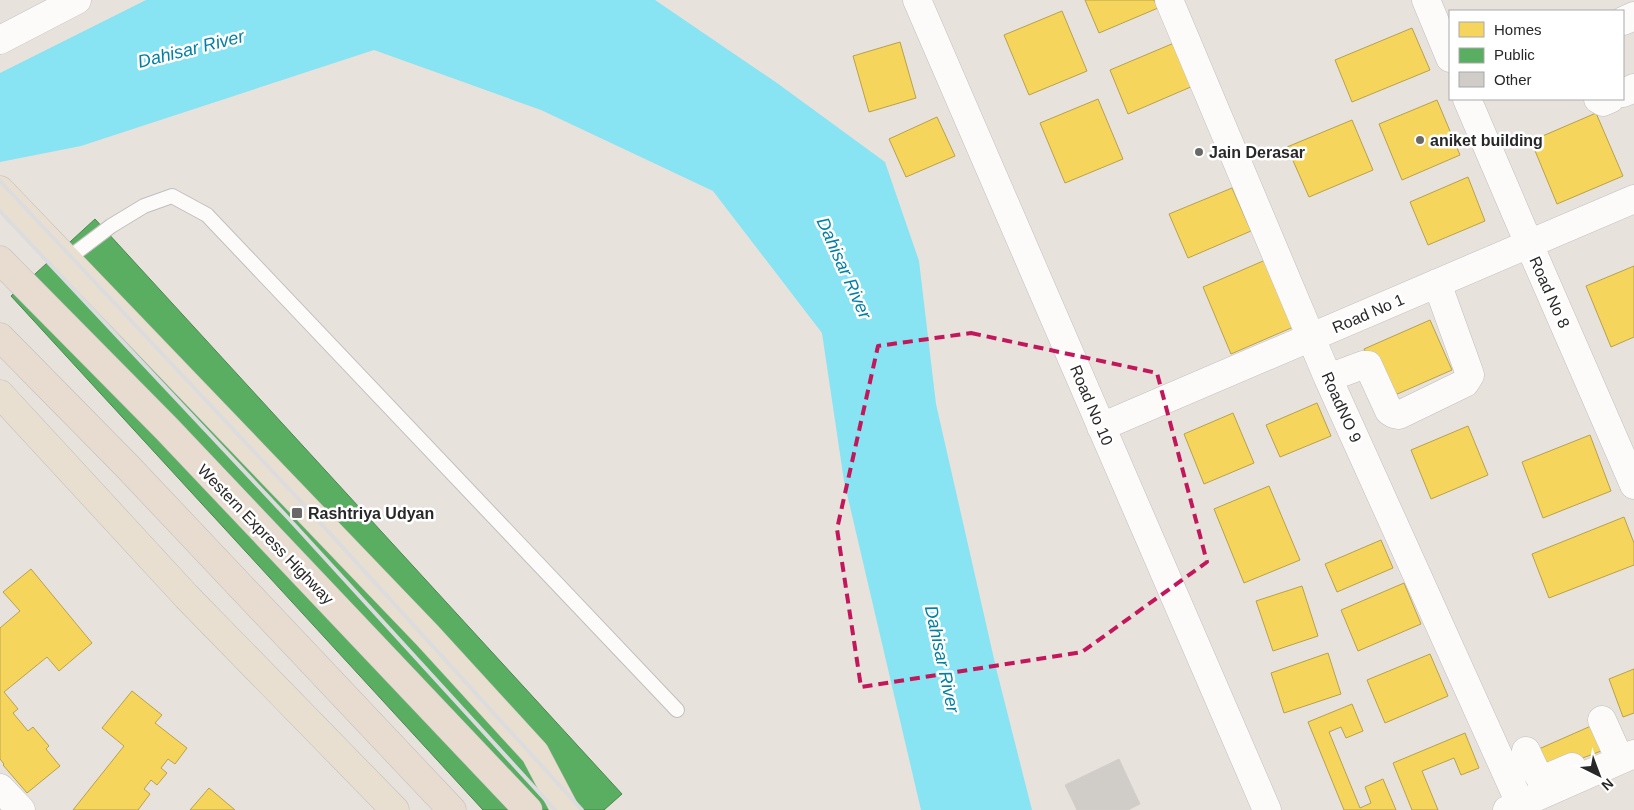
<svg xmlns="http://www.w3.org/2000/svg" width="1634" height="810" viewBox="0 0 1634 810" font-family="Arial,sans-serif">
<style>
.water{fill:#88e3f2}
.homes{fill:#f6d55c;stroke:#b8a14c}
.public{fill:#5aae61;stroke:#4b8650}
.building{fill:#d0ccc8;stroke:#d3cec9}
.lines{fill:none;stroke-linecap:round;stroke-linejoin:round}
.service-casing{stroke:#c0bfbf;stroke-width:16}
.minor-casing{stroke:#c0bfbf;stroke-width:29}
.tertiary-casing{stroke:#c0bfbf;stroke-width:29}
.primary-casing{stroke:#c0bdbc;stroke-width:29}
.trunk-casing{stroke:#c0bdbc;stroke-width:29}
.service{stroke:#fcfbfa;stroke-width:14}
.minor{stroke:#fcfbfa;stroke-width:28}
.tertiary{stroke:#fcfbfa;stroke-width:28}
.primary{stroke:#e8dfd0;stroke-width:28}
.trunk{stroke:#e8dcd1;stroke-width:28}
.rail{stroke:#dcdcde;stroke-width:4}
.marked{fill:none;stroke:#c2185b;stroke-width:4;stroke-dasharray:10 6;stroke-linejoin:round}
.poi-dot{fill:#6b6967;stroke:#fff;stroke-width:2}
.labels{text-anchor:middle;stroke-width:5;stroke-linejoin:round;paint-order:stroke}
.poi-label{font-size:16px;font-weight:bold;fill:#282828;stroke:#fff;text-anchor:start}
.street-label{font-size:16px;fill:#282828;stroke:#fff}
.water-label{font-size:18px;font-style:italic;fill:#0080a5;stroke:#fff}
</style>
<rect width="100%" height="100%" fill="#e8e2dd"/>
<!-- water -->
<path class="water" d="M146,0H655L777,83L885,162L919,261L936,404L997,672L1032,810H921L844,481L822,333L713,191L541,110L374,50L81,146L0,162V73Z"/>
<!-- homes -->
<path class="homes" d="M1085,0H1154L1158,8L1099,33Z
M1062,11L1087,71L1029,95L1004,35Z
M1412,28L1430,70L1352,102L1335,60Z
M900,42L916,98L869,112L853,56Z
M1174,43L1193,86L1128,114L1110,70Z
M1098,99L1123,159L1065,183L1040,123Z
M1437,100L1460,155L1402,180L1379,124Z
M1596,113L1623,176L1557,204L1531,141Z
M937,117L955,156L906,177L889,139Z
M1352,120L1373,170L1309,197L1287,147Z
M1468,177L1485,221L1428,245L1410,202Z
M1232,188L1251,231L1188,258L1169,214Z
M1270,258L1298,325L1231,354L1203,287Z
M1634,266V337L1611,347L1586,286Z
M1430,320L1452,370L1386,399L1364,349Z
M1317,403L1331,436L1280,457L1266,425Z
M1233,413L1254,463L1204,484L1184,434Z
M1468,426L1488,475L1431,499L1411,450Z
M1590,435L1611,491L1543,518L1522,462Z
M1269,486L1300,560L1244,583L1214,509Z
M1624,517L1634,543V565L1549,598L1532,554Z
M1381,540L1393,568L1337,592L1325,564Z
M31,569L92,643L59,671L47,657L4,692L18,709L13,713L28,731L33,727L49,746L46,749L60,766L27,793L3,765L4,764L0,759V628L20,611L3,592Z
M1404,583L1421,624L1358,651L1341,610Z
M1302,586L1318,636L1273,651L1256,601Z
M1328,653L1341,694L1284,713L1271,673Z
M1430,654L1448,696L1385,723L1367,680Z
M1634,669V713L1623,717L1609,679Z
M132,691L162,715L155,723L187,748L175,764L168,759L161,768L167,773L157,785L151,780L144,789L150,794L138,810H73L124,746L102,728Z
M1352,704L1363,731L1346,738L1341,727L1329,732L1360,808L1371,803L1365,787L1383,779L1396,810H1344L1308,722Z
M1600,722L1609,748L1541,774L1532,752Z
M1465,733L1479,768L1461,775L1454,758L1422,771L1438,810H1412L1393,763Z
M209,788L235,810H190Z"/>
<!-- public -->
<path class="public" d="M95,219L622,794L604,810H483L11,296Z"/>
<!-- building -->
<path class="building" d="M1119,759L1140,804L1128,810H1077L1065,785Z"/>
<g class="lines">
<defs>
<path id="service" d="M66,260L111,226L144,206L172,196L207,215L677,710"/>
<path id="minor" d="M917,0L1267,810
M1169,0L1328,378L1523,810
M1426,0L1450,58
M1623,21L1634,16
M0,40L77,0
M1623,93L1634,88
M1467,99L1529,244L1634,485
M1598,99L1603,102L1610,99
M1328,378L1363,365H1368L1389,411L1394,414L1399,415L1465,383L1470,375L1468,369L1437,283
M1101,427L1634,199
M1602,720L1620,760
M1526,751L1534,768L1540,778L1544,779L1572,767
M1507,810L1634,754"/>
<path id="tertiary" d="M0,788L21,810"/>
<path id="primary" d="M0,190L427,635L535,753L565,810
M0,394L187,597L395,810"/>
<path id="trunk" d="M0,260L166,428L528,810
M0,337L127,466L452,810"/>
</defs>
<!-- service casing -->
<use href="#service" class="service-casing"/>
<!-- minor casing -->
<use href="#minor" class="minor-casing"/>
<!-- tertiary casing -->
<use href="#tertiary" class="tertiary-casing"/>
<!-- primary casing -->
<use href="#primary" class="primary-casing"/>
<!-- trunk casing -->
<use href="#trunk" class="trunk-casing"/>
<!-- service -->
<use href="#service" class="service"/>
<!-- minor -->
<use href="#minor" class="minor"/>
<!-- tertiary -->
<use href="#tertiary" class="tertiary"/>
<!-- primary -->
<use href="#primary" class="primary"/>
<!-- trunk -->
<use href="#trunk" class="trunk"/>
<!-- rail -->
<path class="rail" d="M0,181L305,506L582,810
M0,211L290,520L555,810"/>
</g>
<!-- marked area -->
<path class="marked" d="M971,333L1157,373L1207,562L1082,652L861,687L837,529L878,346Z"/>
<!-- markers -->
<g class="poi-dot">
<circle cx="1420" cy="140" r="5"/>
<circle cx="1199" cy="152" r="5"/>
<rect x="291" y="507" width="12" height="12" rx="2.5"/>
</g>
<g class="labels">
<!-- poi labels -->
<g class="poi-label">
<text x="1430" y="146">aniket building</text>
<text x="1209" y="158">Jain Derasar</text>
<text x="308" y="519">Rashtriya Udyan</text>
</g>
<!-- street labels -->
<g class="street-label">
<text transform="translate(1550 292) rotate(66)" y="6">Road No 8</text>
<text transform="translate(1368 313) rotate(-23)" y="6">Road No 1</text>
<text transform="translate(1092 405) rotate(67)" y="6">Road No 10</text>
<text transform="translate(1342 407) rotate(66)" y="6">RoadNO 9</text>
<text transform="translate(266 534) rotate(46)" y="6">Western Express Highway</text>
</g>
<!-- water labels -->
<g class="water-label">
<text transform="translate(191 49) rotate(-14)" y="6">Dahisar River</text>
<text transform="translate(844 268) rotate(66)" y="6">Dahisar River</text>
<text transform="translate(942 659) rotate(78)" y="6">Dahisar River</text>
</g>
</g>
<!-- legend -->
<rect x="1449" y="10" width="175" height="90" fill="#ffffff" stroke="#a9a9a9"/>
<rect x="1459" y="22" width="25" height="15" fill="#f6d55c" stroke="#a9a9a9"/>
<text x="1494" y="35" font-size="15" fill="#282828">Homes</text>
<rect x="1459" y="48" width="25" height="15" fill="#5aae61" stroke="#a9a9a9"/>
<text x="1494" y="60" font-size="15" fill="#282828">Public</text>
<rect x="1459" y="72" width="25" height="15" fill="#d0ccc8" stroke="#a9a9a9"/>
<text x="1494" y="85" font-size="15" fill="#282828">Other</text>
<!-- north arrow -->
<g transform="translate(1599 775) rotate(138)" stroke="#ffffff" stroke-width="4" paint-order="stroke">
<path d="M0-4L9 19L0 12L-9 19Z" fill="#282828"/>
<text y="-8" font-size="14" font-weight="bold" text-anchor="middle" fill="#282828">N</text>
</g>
</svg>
